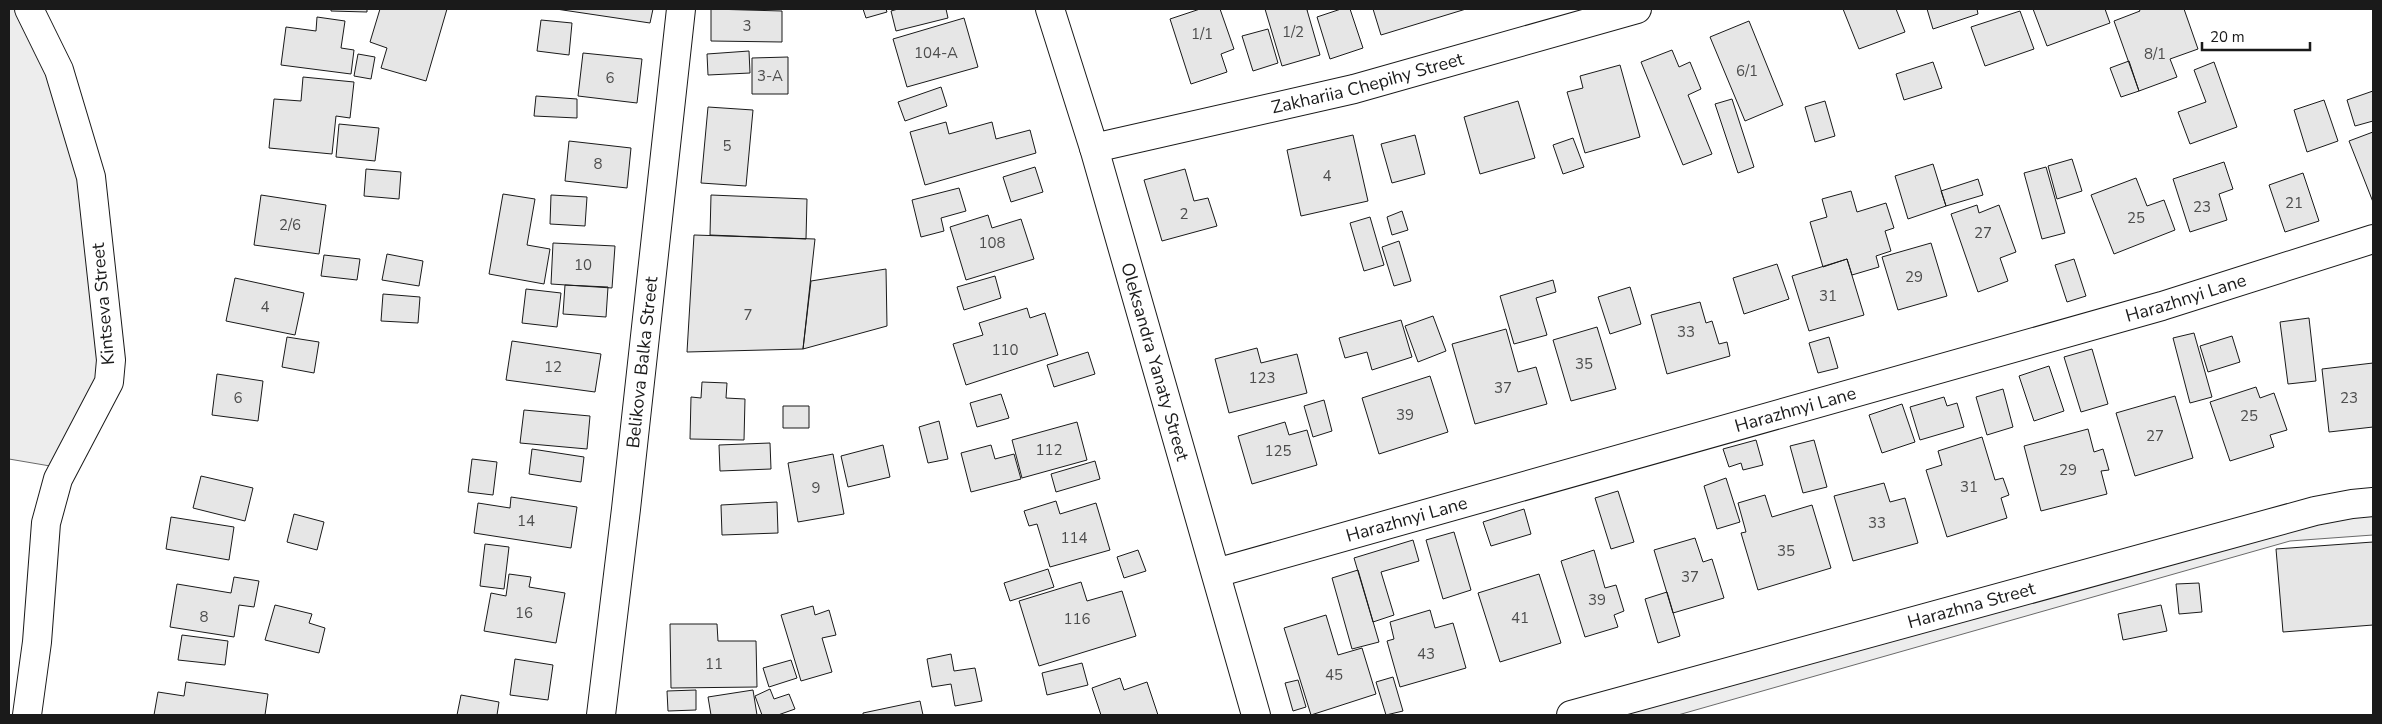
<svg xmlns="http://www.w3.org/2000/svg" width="2382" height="724" viewBox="0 0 2382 724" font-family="'Nunito Sans',sans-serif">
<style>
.built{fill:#ededed;stroke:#6a6a6a}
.building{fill:#e6e6e6;stroke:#1a1a1a}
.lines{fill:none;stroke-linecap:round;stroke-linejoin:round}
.street-casing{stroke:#1a1a1a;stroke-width:30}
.secondary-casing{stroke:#1a1a1a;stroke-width:30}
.street{stroke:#fff;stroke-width:28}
.secondary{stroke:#fff;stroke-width:28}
.labels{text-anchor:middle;stroke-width:4;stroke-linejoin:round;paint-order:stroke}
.number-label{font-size:15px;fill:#4d4d4d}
.street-label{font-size:18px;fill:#1a1a1a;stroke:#fff}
</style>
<rect width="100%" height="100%" fill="#fff"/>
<!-- built -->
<path class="built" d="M9,9H19L50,71L84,177L100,381L56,467L9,459Z
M2373,511V535L2290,541L1678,715H1615L2321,520Z"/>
<!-- building -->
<path class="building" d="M331,9H367V12L331,11Z
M380,9H447L426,81L381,68L387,48L370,42Z
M556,9H653L650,23Z
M711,9L782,11V42L711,41Z
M863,9H886L887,12L866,18Z
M898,9H946L948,18L896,31L891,11Z
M1200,9H1220L1234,49L1221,54L1227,72L1191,84L1170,19Z
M1265,9H1310L1307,10L1320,55L1282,66Z
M1341,9H1350L1363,48L1330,59L1317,17Z
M1373,9H1466L1381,35Z
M1843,9H1896L1905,32L1859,49Z
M1927,9H1977L1978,14L1933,29Z
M2033,9H2105L2110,23L2047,46Z
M2139,9H2184L2198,49L2170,59L2177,77L2139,91L2114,21L2140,11Z
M2020,11L2034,49L1985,66L1971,27Z
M317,17L345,21L341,48L354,50L351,74L281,65L286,27L316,31Z
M964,18L978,67L907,87L893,39Z
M541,20L572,23L569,55L537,51Z
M1749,21L1783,105L1745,121L1710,37Z
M1268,29L1278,63L1253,71L1242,36Z
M1672,50L1679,67L1690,62L1701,89L1688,95L1712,154L1683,165L1641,62Z
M749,51L750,73L708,75L707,54Z
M583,53L642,59L637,103L578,96Z
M358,54L375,57L371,79L354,76Z
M788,57V94H752V58Z
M2129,61L2139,91L2121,97L2110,68Z
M1933,62L1942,88L1904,100L1896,74Z
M2214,62L2237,127L2190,144L2178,112L2206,102L2194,70Z
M1620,65L1640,137L1585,153L1567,92L1583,88L1580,76Z
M303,77L354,82L350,118L336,116L332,154L269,148L274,99L301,101Z
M941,87L947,106L905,121L898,102Z
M2373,91V121L2355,126L2347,100Z
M536,96L577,99V118L534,116Z
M1732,99L1754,167L1738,173L1715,104Z
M2324,100L2338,141L2307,152L2294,110Z
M1518,101L1535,158L1480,174L1464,117Z
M1825,101L1835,136L1815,142L1805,107Z
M708,107L753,110L746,186L701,183Z
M946,122L949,134L992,122L996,139L1030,130L1036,153L925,185L910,132Z
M339,124L379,128L375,161L336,157Z
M2373,132V202L2349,141Z
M1353,135L1368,201L1301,216L1287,150Z
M1415,135L1425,174L1392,183L1381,144Z
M1573,138L1584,167L1563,174L1553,145Z
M569,141L631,148L627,188L565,181Z
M2072,159L2082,191L2057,199L2048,166Z
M2224,162L2233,189L2219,194L2227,220L2190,232L2173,179Z
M1933,164L1946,206L1908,219L1895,176Z
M1035,167L1043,192L1011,202L1003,177Z
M2046,167L2065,233L2042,239L2024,173Z
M366,169L401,172L399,199L364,196Z
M1185,169L1194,201L1208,198L1217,226L1162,241L1144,180Z
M2303,173L2319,221L2285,232L2269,185Z
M2136,178L2147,206L2164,200L2175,230L2114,254L2091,195Z
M1978,179L1983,195L1946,206L1941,191Z
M959,188L966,211L941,218L944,231L921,237L912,200Z
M1851,191L1857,212L1886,203L1894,228L1885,231L1891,251L1876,256L1879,267L1852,275L1847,259L1823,267L1810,222L1827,217L1822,199Z
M503,194L535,199L527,245L550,249L544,284L489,274Z
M261,195L326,205L319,254L254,245Z
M551,195L587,197L585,226L550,224Z
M711,195L807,199L806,239L710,235Z
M1977,205L1979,213L1999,205L2016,252L2000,258L2008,281L1978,292L1951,214Z
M1402,211L1408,230L1392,235L1387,217Z
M988,215L992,228L1021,219L1034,259L966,280L950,227Z
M1370,217L1384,265L1364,271L1350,223Z
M694,235L815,239L803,349L687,352Z
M1399,241L1411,281L1394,286L1382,247Z
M553,243L615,246L612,288L551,284Z
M1931,243L1947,296L1898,310L1882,257Z
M387,254L423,261L419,286L382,280Z
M324,255L360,259L357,280L321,276Z
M1847,259L1864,315L1809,331L1792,276Z
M2074,259L2086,296L2067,302L2055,265Z
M1777,264L1789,299L1744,314L1733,278Z
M886,269L887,326L803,349L811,281Z
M995,276L1001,298L964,310L957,287Z
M235,278L304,293L295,335L226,321Z
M1553,280L1556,292L1536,298L1547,335L1514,344L1500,296Z
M565,285L608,287L606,317L563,314Z
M1630,287L1641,324L1610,334L1598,297Z
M526,289L561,293L557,327L522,323Z
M383,294L420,297L418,323L381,321Z
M1700,302L1706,323L1712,321L1719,344L1727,342L1730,356L1667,374L1651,315Z
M1027,308L1030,318L1045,313L1058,355L966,385L953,344L983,335L979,323Z
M1433,316L1446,351L1418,362L1405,326Z
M2309,318L2316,381L2288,384L2280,322Z
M1401,320L1412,357L1372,370L1367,352L1345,358L1339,338Z
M1597,327L1616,389L1571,401L1553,340Z
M1506,329L1518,372L1536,367L1547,404L1475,424L1452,344Z
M2194,333L2212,397L2190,403L2173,338Z
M2232,336L2240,362L2208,372L2200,346Z
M287,337L319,342L314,373L282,367Z
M1829,337L1838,368L1818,373L1809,343Z
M512,341L601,354L595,392L506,380Z
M1257,348L1261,363L1297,354L1307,393L1229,413L1215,359Z
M2092,349L2108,404L2081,412L2064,357Z
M1088,352L1095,374L1054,387L1047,365Z
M2373,363V427L2329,432L2322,369Z
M2049,366L2064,411L2034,421L2019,376Z
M217,374L263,381L258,421L212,415Z
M1430,376L1448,432L1379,454L1362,398Z
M702,382L727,383L726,398L745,399L744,440L690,439L691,397L701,398Z
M2256,387L2260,398L2274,393L2287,430L2270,435L2274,447L2230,461L2210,402Z
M2003,389L2013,427L1987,435L1976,397Z
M1001,394L1009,418L977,427L970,403Z
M2175,396L2193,458L2135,476L2116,413Z
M1944,397L1947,406L1957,403L1964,427L1920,440L1910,407Z
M1324,400L1332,431L1313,437L1304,406Z
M1902,404L1915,442L1882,453L1869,415Z
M783,406H809V428H783Z
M524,410L590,416L587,449L520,443Z
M939,421L948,459L928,463L919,427Z
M1077,422L1087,460L1022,478L1012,440Z
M1285,422L1289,435L1307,430L1317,465L1252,484L1238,436Z
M2088,429L2094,452L2103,449L2109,470L2101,471L2107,494L2041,511L2024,446Z
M1982,437L1995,480L2003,478L2009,495L2001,498L2007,518L1947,537L1926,470L1942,465L1938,451Z
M1756,440L1763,465L1743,470L1741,463L1729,467L1723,449Z
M1814,440L1827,487L1803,493L1790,446Z
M770,443L771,469L720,471L719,445Z
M883,445L890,477L848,487L841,456Z
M991,445L995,459L1014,454L1021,479L971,492L961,453Z
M532,449L584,457L581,482L529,474Z
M833,454L844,514L798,522L788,463Z
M472,459L497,462L493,495L468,492Z
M1095,461L1100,479L1056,492L1051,474Z
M201,476L253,488L245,521L193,508Z
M1726,478L1740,522L1717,529L1704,486Z
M1884,483L1890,502L1905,498L1918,543L1853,561L1834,496Z
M1618,491L1634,542L1611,549L1595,498Z
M1765,495L1772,517L1812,505L1831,568L1758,590L1741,533L1746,532L1738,503Z
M511,497L577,507L571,548L474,533L478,503L510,508Z
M1056,501L1060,514L1096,503L1110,550L1050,567L1037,524L1029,526L1024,511Z
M777,502L778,533L722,535L721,505Z
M1524,509L1531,534L1491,546L1483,522Z
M294,514L324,522L317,550L287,542Z
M171,517L234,527L229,560L166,549Z
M1454,532L1471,590L1443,599L1426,540Z
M1695,538L1703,562L1712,559L1724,598L1673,613L1654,550Z
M1413,540L1419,561L1381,572L1394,615L1373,622L1354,558Z
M2373,542V625L2283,632L2276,549Z
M485,544L509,547L504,589L480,586Z
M1138,550L1146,571L1124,578L1117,557Z
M1594,550L1605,588L1616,585L1624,611L1614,615L1618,627L1585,637L1561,561Z
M1048,569L1054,587L1010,601L1004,583Z
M1358,570L1379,642L1352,649L1332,578Z
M509,574L531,577L529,587L565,593L556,643L484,631L491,593L506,596Z
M1539,574L1561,643L1500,662L1478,593Z
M234,577L259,581L254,607L239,605L234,637L170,627L177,584L231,593Z
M1081,582L1087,601L1122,591L1136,636L1039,666L1019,601Z
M2199,583L2202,612L2179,614L2176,584Z
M1667,592L1680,636L1658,643L1645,599Z
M275,605L312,614L309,623L325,628L319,653L265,640Z
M2161,605L2167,631L2123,640L2118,614Z
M813,606L815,615L829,610L836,635L822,638L832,672L801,681L781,615Z
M1430,610L1435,628L1453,623L1466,668L1400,687L1387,641L1394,639L1390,622Z
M1326,615L1338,655L1362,648L1376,694L1311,715L1284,628Z
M670,624H717L718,641H756L757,687L671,688Z
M182,635L228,641L225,665L178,660Z
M951,654L954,671L975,668L982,701L955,706L951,684L932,687L927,659Z
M515,659L553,665L548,700L510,695Z
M791,660L797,678L769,687L763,668Z
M1082,663L1088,685L1047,695L1042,673Z
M1393,677L1403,711L1386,715L1376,682Z
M1120,678L1124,690L1147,682L1158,715H1101L1092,688Z
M1298,680L1306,707L1293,711L1285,683Z
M186,682L268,694L265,715H154L158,692L184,696Z
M770,689L774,699L789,694L795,709L778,715H762L755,696Z
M696,690V710L668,711L667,691Z
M753,690L757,715H711L708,697Z
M461,695L499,702L497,715H457Z
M920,701L923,715H863V713Z"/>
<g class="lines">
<defs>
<g id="street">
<path id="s1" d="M1094,148L1354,89L1637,9"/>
<path id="s2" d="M1216,573L2162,306L2373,239"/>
<path d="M27,715L37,642L46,523L58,479L109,382L111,360L91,177L59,70L29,9"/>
<path id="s3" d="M601,715L626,509L681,9"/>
<path id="s4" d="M1571,715L2315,511L2352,504L2373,502"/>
</g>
<g id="secondary">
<path id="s5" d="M1050,9L1094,148L1256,715"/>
</g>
</defs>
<!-- street casing -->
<use href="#street" class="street-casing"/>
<!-- secondary casing -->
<use href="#secondary" class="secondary-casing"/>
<!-- street -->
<use href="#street" class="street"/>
<!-- secondary -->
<use href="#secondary" class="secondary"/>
</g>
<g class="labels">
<!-- number labels -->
<g class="number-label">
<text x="747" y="31">3</text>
<text x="1293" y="37">1/2</text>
<text x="1202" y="39">1/1</text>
<text x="936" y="58">104-А</text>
<text x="2155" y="59">8/1</text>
<text x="1747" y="76">6/1</text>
<text x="770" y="81">3-А</text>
<text x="610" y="83">6</text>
<text x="727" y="151">5</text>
<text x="598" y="169">8</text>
<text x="1327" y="181">4</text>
<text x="2294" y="208">21</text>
<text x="2202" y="212">23</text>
<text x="1184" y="219">2</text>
<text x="2136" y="223">25</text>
<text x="290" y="230">2/6</text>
<text x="1983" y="238">27</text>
<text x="992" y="248">108</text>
<text x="583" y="270">10</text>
<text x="1914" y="282">29</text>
<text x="1828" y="301">31</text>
<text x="265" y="312">4</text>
<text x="748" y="320">7</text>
<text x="1686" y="337">33</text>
<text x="1005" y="355">110</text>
<text x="1584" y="369">35</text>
<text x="553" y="372">12</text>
<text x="1262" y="383">123</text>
<text x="1503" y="393">37</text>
<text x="238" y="403">6</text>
<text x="2349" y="403">23</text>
<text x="1405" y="420">39</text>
<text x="2249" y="421">25</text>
<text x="2155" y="441">27</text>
<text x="1049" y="455">112</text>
<text x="1278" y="456">125</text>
<text x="2068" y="475">29</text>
<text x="1969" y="492">31</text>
<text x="816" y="493">9</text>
<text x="526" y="526">14</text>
<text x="1877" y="528">33</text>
<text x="1074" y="543">114</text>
<text x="1786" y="556">35</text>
<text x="1690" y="582">37</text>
<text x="1597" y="605">39</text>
<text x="524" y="618">16</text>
<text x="204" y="622">8</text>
<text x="1520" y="623">41</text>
<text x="1077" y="624">116</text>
<text x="1426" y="659">43</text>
<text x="714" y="669">11</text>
<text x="1334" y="680">45</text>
</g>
<!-- street labels -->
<g class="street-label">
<text dy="6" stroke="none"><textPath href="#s1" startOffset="281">Zakhariia Chepihy Street</textPath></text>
<text dy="6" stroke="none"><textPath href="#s2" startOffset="1008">Harazhnyi Lane</textPath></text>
<text transform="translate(103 304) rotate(-95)" y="6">Kintseva Street</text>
<text dy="6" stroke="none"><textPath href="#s5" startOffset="368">Oleksandra Yanaty Street</textPath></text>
<text dy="6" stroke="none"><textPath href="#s3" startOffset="355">Belikova Balka Street</textPath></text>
<text dy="6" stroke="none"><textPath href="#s2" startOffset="602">Harazhnyi Lane</textPath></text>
<text dy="6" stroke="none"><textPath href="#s2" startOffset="198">Harazhnyi Lane</textPath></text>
<text dy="6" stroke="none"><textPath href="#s4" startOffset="415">Harazhna Street</textPath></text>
</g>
</g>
<!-- border -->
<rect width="2382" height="724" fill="none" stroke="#1a1a1a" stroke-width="20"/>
<!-- scale -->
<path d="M2202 42v8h108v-8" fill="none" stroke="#1a1a1a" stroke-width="2.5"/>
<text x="2210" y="42" font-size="15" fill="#1a1a1a" stroke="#ffffff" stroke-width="4" paint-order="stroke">20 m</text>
</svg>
